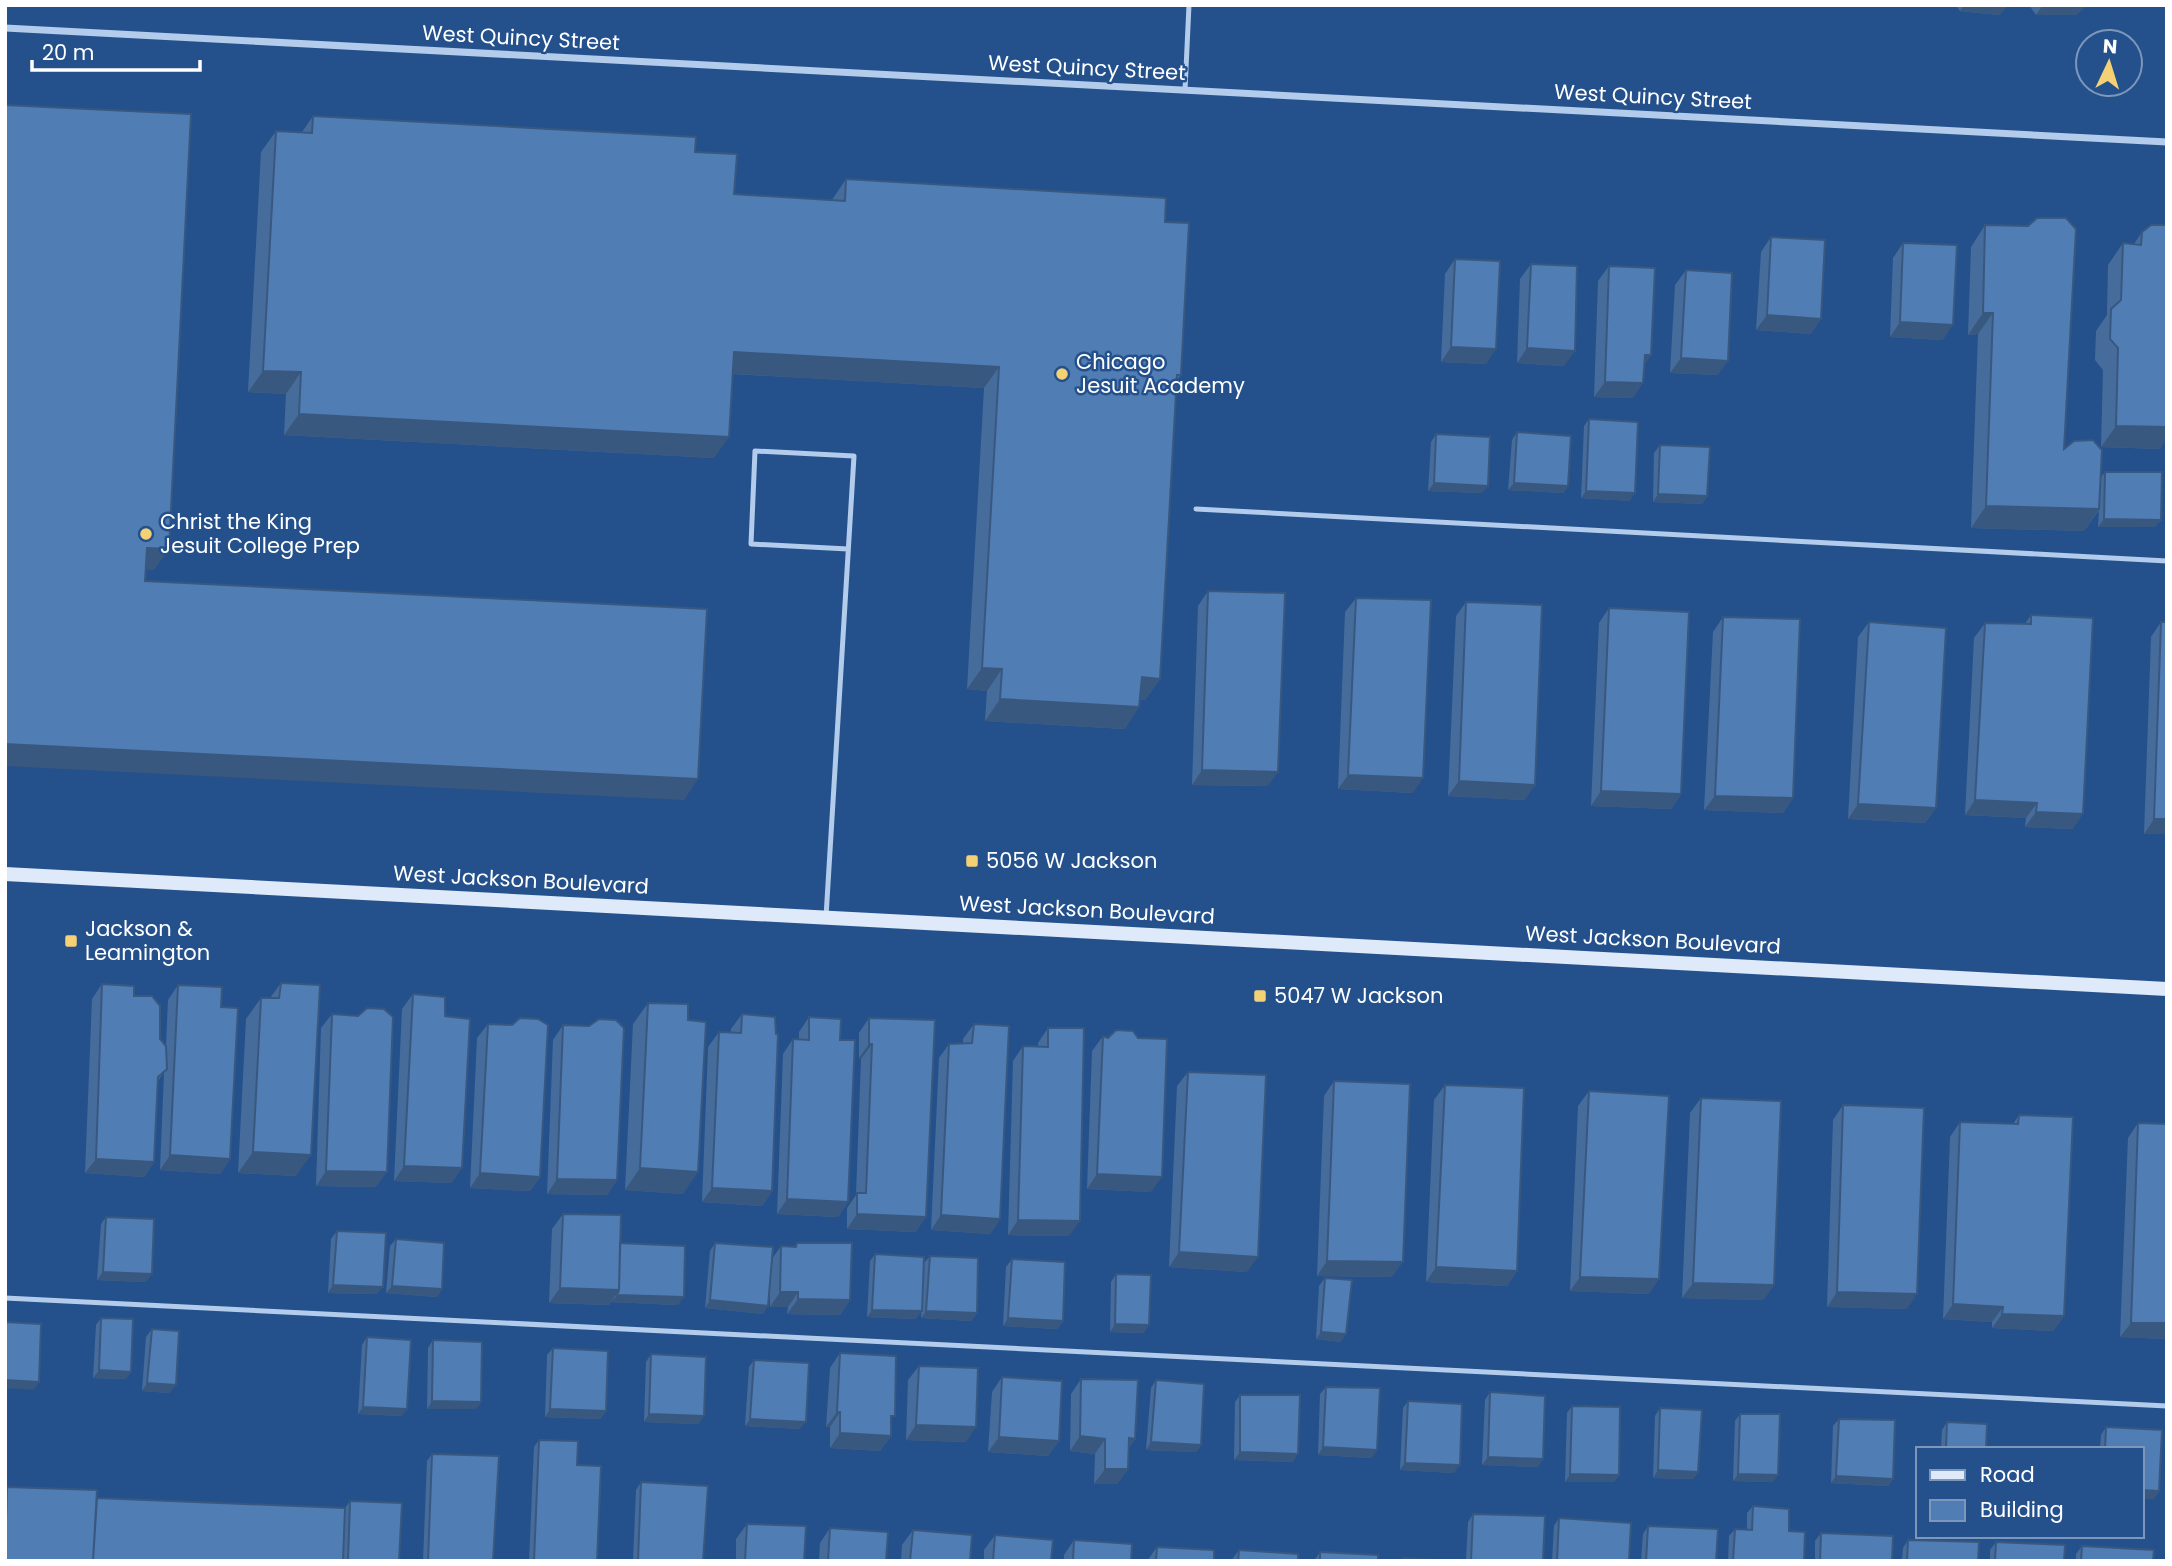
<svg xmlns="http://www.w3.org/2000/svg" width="2172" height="1566" viewBox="0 0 2172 1566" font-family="Poppins,sans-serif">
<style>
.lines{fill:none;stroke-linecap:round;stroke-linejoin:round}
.lane{stroke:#b3cceb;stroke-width:5}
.street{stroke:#b3cceb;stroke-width:7}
.secondary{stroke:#dee9f9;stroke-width:14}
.wall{fill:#466c9c}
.shaded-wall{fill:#39587f}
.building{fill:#517db5;stroke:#39587f;stroke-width:2}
.poi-dot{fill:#f5d176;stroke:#24518c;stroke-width:2.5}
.labels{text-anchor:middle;stroke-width:5;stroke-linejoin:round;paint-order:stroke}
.street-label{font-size:21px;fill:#fff;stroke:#24518c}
.poi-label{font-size:21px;fill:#fff;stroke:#24518c;text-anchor:start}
</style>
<rect width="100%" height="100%" fill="#24518c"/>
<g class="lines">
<!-- lane -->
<path class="lane" d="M1185,90L1189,5
M1196,509L2167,561
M826,917L854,456L755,451L751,544L848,549
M5,1298L2167,1406"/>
<!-- street -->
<path class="street" d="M5,28L2167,142"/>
<!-- secondary -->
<path class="secondary" d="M5,874L2167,989"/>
</g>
<!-- wall -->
<path class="wall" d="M1956,5H2008L1999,15L1960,11Z
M2029,5H2087L2076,15H2036Z
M313,116L695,152L734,194L832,200L846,179L1165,222L1181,375L1176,381L1160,679L1145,700H1140L1125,729L985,721L987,691L967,689L984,388L733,374L714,458L284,435L286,394L248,392L261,152L276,131L302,132Z
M1985,225L2064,449L2101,477L2105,472L2161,520L2155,527H2098L2099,510L2084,531L1971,528L1978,334L1968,335L1971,247Z
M2142,232L2160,449L2101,447L2103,370L2095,360L2096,331L2107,315L2108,265L2123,243L2134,244Z
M1771,237L1811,334L1756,330L1761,252Z
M1903,243L1943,340L1890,337L1893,258Z
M1455,259L1486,364L1441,362L1445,274Z
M1531,264L1564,366L1517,363L1520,279Z
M1609,266L1644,365L1633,398L1594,397L1598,281Z
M1686,270L1718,375L1670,373L1675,285Z
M1589,419L1630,501L1581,498L1584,426Z
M1517,432L1568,486L1563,493L1508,490L1512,440Z
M1436,434L1482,493L1428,491L1431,442Z
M1660,445L1707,496L1702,504L1653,502L1654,453Z
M1208,591L1268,786L1192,785L1198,606Z
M1356,598L1413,793L1338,789L1345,612Z
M1466,602L1525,800L1448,796L1456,616Z
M1609,608L1681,794L1671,809L1591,806L1599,623Z
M2031,615L2073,829L2025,827L2026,818L1965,815L1974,638L1985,623L2025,624Z
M1723,617L1793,798L1783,813L1704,810L1713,632Z
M1869,622L1936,808L1925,823L1848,819L1858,637Z
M2161,622L2167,834H2144L2151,637Z
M281,983L296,1176L238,1173L246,1019L261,998H270Z
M102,984L134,996L160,1039L166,1046L168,1000L178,985L221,1007L230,1159L220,1174L160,1170L164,1072L158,1081L154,1162L144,1177L85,1173L92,999Z
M413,994L445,1016L452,1183L394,1181L402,1009Z
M648,1003L683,1194L625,1190L633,1024Z
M332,1014L376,1187L316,1186L321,1028Z
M742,1014L772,1191L762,1206L702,1202L708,1047L719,1032H731V1029Z
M809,1017L840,1040L848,1202L838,1217L777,1214L783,1054L793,1039L799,1040V1032Z
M869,1018L916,1232L847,1229V1208L856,1195L861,1059L859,1058V1033Z
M488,1024L540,1177L530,1191L470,1188L477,1038Z
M974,1024L1000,1219L990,1234L931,1230L939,1058L949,1044L963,1043V1039Z
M563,1025L617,1180L607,1195L547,1194L553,1040Z
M1048,1028L1069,1236L1008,1235L1013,1061L1023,1046H1038V1043Z
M1103,1036L1151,1192L1087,1189L1092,1051Z
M1188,1072L1247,1272L1169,1267L1177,1086Z
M1334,1081L1392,1277L1317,1276L1324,1096Z
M1445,1085L1517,1271L1507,1286L1426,1282L1434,1100Z
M1589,1091L1649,1294L1570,1291L1578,1106Z
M1701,1098L1774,1285L1763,1300L1682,1298L1690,1113Z
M1843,1105L1907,1309L1827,1307L1833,1120Z
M2019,1115L2064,1316L2053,1331L1992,1328V1322L1943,1319L1950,1137L1960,1122L2013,1124Z
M2138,1123L2167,1124V1339L2120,1337L2128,1138Z
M563,1214L678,1305L611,1302L609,1305L549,1303L552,1229Z
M106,1217L146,1282L97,1280L101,1224Z
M337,1231L377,1294L328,1293L331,1239Z
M396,1239L442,1289L437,1297L386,1293L390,1246Z
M715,1243L772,1259L781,1246L794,1247L797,1243L850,1300L840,1315L787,1314L788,1307H770V1281L763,1314L705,1308L710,1251Z
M875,1254L916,1319L867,1317L870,1261Z
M930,1256L977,1313L971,1321L921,1318L924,1263Z
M1012,1259L1063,1321L1057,1329L1003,1326L1006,1267Z
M1116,1274L1144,1333L1110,1332L1111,1282Z
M1325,1278L1341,1342L1316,1339L1319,1286Z
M101,1318L126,1379L93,1378L96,1325Z
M152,1329L170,1393L142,1391L146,1337Z
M367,1337L402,1416L358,1414L362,1345Z
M433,1340L481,1402L476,1409H427L428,1348Z
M553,1348L606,1411L600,1419L545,1417L547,1355Z
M840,1353L891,1422V1436L880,1451L830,1448V1427H826L830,1368Z
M651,1354L699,1424L644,1422L646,1362Z
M754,1360L800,1429L745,1426L749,1367Z
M919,1366L966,1442L906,1440L908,1380Z
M1002,1377L1059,1441L1048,1456L988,1452L992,1392Z
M1081,1379L1135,1439L1128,1449V1469L1117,1484H1094L1095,1454L1070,1451L1071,1394Z
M1156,1380L1201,1445L1196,1452L1146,1450L1151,1388Z
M1326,1387L1372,1458L1318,1455L1320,1394Z
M1490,1392L1538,1467L1482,1465L1485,1400Z
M1240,1395L1293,1462L1234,1460L1235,1402Z
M1408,1401L1454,1473L1400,1470L1403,1408Z
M1572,1406L1619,1475L1614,1482H1565L1567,1413Z
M1660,1408L1698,1472L1693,1479L1653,1478L1655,1416Z
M1740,1414L1773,1482L1733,1481L1735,1421Z
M1839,1419L1893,1479L1888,1486L1831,1483L1833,1426Z
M1947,1422L1986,1449H1941L1942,1430Z
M2106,1427L2162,1430L2159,1491L2154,1499L2142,1498V1449H2100L2101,1435Z
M539,1440L577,1465L597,1561H529L534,1447Z
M432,1454L493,1561H423L427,1461Z
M641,1482L703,1561H633L636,1490Z
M7,1487L97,1498L345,1508L350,1501L399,1561H5V1489Z
M1753,1506L1804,1561H1728L1729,1536L1735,1529L1747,1530V1513Z
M1473,1514L1543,1561H1466L1468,1522Z
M1559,1518L1629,1561H1552L1554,1526Z
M747,1524L804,1561H736V1539Z
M1648,1526L1716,1561H1641L1643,1534Z
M830,1528L886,1561H819L820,1543Z
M913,1530L970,1561H901L902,1545Z
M1821,1533L1892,1561H1815V1541Z
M995,1535L1051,1561H984V1550Z
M1074,1540L1131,1561H1064V1555Z
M1908,1540L1978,1561H1902L1903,1548Z
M1996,1542L2064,1561H1990V1550Z
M2082,1546L2153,1561H2076V1554Z
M1157,1547L1214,1561H1147Z
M1239,1550L1298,1561H1231Z
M1320,1552L1378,1561H1314Z"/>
<!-- shaded-wall -->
<path class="shaded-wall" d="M1964,5H2008L1999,15L1960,11Z
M2043,5H2087L2076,15H2036Z
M1983,313H1993L1978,334L1968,335Z
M1767,315L1821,319L1811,334L1756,330Z
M1900,322L1953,325L1943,340L1890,337Z
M1451,347L1496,349L1486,364L1441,362Z
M1527,348L1575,351L1564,366L1517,363Z
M734,352L999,367L984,388L719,373Z
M1645,355H1651L1641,370Z
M1681,358L1728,361L1718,375L1670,373Z
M263,371L301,372L286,394L248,392Z
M1605,382L1643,383L1633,398L1594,397Z
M299,414L729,437L714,458L284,435Z
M2116,426L2167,427V439L2160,449L2101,447Z
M1434,483L1488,486L1482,493L1428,491Z
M1514,483L1568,486L1563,493L1508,490Z
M1586,491L1635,493L1630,501L1581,498Z
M1658,494L1707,496L1702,504L1653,502Z
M1986,506L2099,509L2084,531L1971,528Z
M2104,519L2161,520L2155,527H2098Z
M147,548L169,549L154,570L132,569Z
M982,668L1002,669L987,691L967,689Z
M1142,677L1160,679L1145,700L1127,699Z
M1000,699L1139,707L1125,729L985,721Z
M5,744L698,779L684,800L5,766Z
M1202,770L1278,772L1268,786L1192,785Z
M1348,775L1423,778L1413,793L1338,789Z
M1459,781L1535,785L1525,800L1448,796Z
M1601,791L1681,794L1671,809L1591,806Z
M1715,796L1793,798L1783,813L1704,810Z
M1975,800L2037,803L2026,818L1965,815Z
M1858,804L1936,808L1925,823L1848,819Z
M2036,812L2083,814L2073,829L2025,827Z
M2154,819H2167V834H2144Z
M869,1044H872L861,1059L859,1058Z
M253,1152L311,1155L296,1176L238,1173Z
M170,1155L230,1159L220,1174L160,1170Z
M96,1159L154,1162L144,1177L85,1173Z
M404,1166L462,1168L452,1183L394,1181Z
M640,1168L698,1172L683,1194L625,1190Z
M326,1171L387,1172L376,1187L316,1186Z
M480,1173L540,1177L530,1191L470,1188Z
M1097,1174L1162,1177L1151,1192L1087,1189Z
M557,1179L617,1180L607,1195L547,1194Z
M712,1188L772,1191L762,1206L702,1202Z
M787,1199L848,1202L838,1217L777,1214Z
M857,1214L926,1217L916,1232L847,1229Z
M941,1215L1000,1219L990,1234L931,1230Z
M1018,1220L1080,1221L1069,1236L1008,1235Z
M1179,1252L1258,1257L1247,1272L1169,1267Z
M1327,1261L1403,1262L1392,1277L1317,1276Z
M1436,1267L1517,1271L1507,1286L1426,1282Z
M103,1272L152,1274L146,1282L97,1280Z
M1580,1277L1659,1279L1649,1294L1570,1291Z
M1693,1283L1774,1285L1763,1300L1682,1298Z
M333,1285L383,1287L377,1294L328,1293Z
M392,1286L442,1289L437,1297L386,1293Z
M560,1288L619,1290L609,1305L549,1303Z
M780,1292H798L788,1307H770Z
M1837,1292L1917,1294L1907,1309L1827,1307Z
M617,1295L684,1297L678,1305L611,1302Z
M798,1299L850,1300L840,1315L787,1314Z
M710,1300L768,1306L763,1314L705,1308Z
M1953,1304L2003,1307L1992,1322L1943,1319Z
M872,1310L922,1311L916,1319L867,1317Z
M926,1311L977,1313L971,1321L921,1318Z
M2002,1314L2064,1316L2053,1331L1992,1328Z
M1008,1318L1063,1321L1057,1329L1003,1326Z
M2131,1323H2167V1339L2120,1337Z
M1115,1324L1149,1325L1144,1333L1110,1332Z
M1321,1332L1346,1334L1341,1342L1316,1339Z
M99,1370L131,1372L126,1379L93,1378Z
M5,1380L39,1382L34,1390L5,1388Z
M147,1383L176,1385L170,1393L142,1391Z
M432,1401L481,1402L476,1409H427Z
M363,1407L407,1409L402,1416L358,1414Z
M550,1409L606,1411L600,1419L545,1417Z
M837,1412H840L830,1427H826Z
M649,1414L704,1416L699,1424L644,1422Z
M750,1419L806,1422L800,1429L745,1426Z
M916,1425L976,1427L966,1442L906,1440Z
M840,1433L891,1436L880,1451L830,1448Z
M1080,1436L1105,1439L1095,1454L1070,1451Z
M999,1437L1059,1441L1048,1456L988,1452Z
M1129,1438L1135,1439L1125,1454Z
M1151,1442L1201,1445L1196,1452L1146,1450Z
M1323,1447L1377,1450L1372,1458L1318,1455Z
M1240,1452L1298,1454L1293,1462L1234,1460Z
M1488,1457L1543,1459L1538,1467L1482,1465Z
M1405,1463L1460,1465L1454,1473L1400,1470Z
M1105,1469H1128L1117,1484H1094Z
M1658,1470L1698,1472L1693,1479L1653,1478Z
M1570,1474L1619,1475L1614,1482H1565Z
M1738,1474L1778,1475L1773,1482L1733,1481Z
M1836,1476L1893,1479L1888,1486L1831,1483Z
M2142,1490L2159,1491L2154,1499L2142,1498Z"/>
<!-- building -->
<path class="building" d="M5,105L191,114L169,549L147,548L145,581L707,609L698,779L5,744Z
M313,116L696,137L695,152L737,154L734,194L845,201L846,179L1166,198L1165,222L1189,223L1181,375H1177L1160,679L1142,677L1139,707L1000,699L1002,669L982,668L999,367L734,352L729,437L299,414L301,372L263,371L276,131L312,133Z
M2037,218H2066L2076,229L2064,449L2074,441L2093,440L2102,450L2099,509L1986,506L1993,313H1983L1985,225L2028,226Z
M2151,225H2167V427L2116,426L2118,348L2110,339L2111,309L2121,300L2123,243L2141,245L2142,232Z
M1771,237L1825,240L1821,319L1767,315Z
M1903,243L1957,245L1953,325L1900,322Z
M1455,259L1500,261L1496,349L1451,347Z
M1531,264L1577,266L1575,351L1527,348Z
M1609,266L1655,268L1651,355H1645L1643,383L1605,382Z
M1686,270L1732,273L1728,361L1681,358Z
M1589,419L1638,422L1635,493L1586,491Z
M1517,432L1571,436L1568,486L1514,483Z
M1436,434L1490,437L1488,486L1434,483Z
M1660,445L1710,447L1707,496L1658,494Z
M2105,472H2162L2161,520L2104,519Z
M1208,591L1285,593L1278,772L1202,770Z
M1356,598L1431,600L1423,778L1348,775Z
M1466,602L1542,605L1535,785L1459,781Z
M1609,608L1689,612L1681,794L1601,791Z
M2031,615L2093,618L2083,814L2036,812L2037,803L1975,800L1985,623L2031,624Z
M1723,617L1800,619L1793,798L1715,796Z
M1869,622L1946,628L1936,808L1858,804Z
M2161,622H2167V819H2154Z
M281,983L320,985L311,1155L253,1152L261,998H279Z
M102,984L134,986V996H152L160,1006V1039L166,1046L167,1069L158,1077L154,1162L96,1159Z
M178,985L222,987L221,1007L238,1008L230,1159L170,1155Z
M413,994L445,997V1016L470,1019L462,1168L404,1166Z
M648,1003L688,1004V1020L706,1022L698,1172L640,1168Z
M367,1008L384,1009L393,1017L387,1172L326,1171L332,1014L358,1016Z
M742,1014L775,1017L776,1034H778L772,1191L712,1188L719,1032L741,1033Z
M809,1017L841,1019L840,1040H855L848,1202L787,1199L793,1039L809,1040Z
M520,1018L538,1019L548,1025L540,1177L480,1173L488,1024L512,1025Z
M869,1018L935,1020L926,1217L857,1214V1193H866L872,1044H869Z
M599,1019L616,1020L624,1028L617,1180L557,1179L563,1025L589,1026Z
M974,1024L1009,1026L1000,1219L941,1215L949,1044L972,1043Z
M1048,1028H1084L1080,1221L1018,1220L1023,1046L1048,1047Z
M1116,1030L1133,1031L1138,1038L1167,1039L1162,1177L1097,1174L1103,1036L1108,1038Z
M1188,1072L1266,1075L1258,1257L1179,1252Z
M1334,1081L1410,1084L1403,1262L1327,1261Z
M1445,1085L1524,1088L1517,1271L1436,1267Z
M1589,1091L1669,1096L1659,1279L1580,1277Z
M1701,1098L1781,1101L1774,1285L1693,1283Z
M1843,1105L1924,1108L1917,1294L1837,1292Z
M2019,1115L2073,1117L2064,1316L2002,1314L2003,1307L1953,1304L1960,1122L2018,1124Z
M2138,1123L2167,1124V1323H2131Z
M563,1214L621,1215L619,1290L560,1288Z
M106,1217L154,1219L152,1274L103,1272Z
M337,1231L386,1233L383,1287L333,1285Z
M396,1239L444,1243L442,1289L392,1286Z
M620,1243L685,1246L684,1297L617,1295L619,1290Z
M715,1243L773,1247L768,1306L710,1300Z
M797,1243H852L850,1300L798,1299V1292H780L781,1246L796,1247Z
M875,1254L924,1257L922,1311L872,1310Z
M930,1256L978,1258L977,1313L926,1311Z
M1012,1259L1065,1262L1063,1321L1008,1318Z
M1116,1274L1151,1275L1149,1325L1115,1324Z
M1325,1278L1352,1280L1346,1334L1321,1332Z
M101,1318L133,1319L131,1372L99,1370Z
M5,1322L41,1324L39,1382L5,1380Z
M152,1329L179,1331L176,1385L147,1383Z
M367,1337L411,1340L407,1409L363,1407Z
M433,1340L482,1342L481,1402L432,1401Z
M553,1348L608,1351L606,1411L550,1409Z
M840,1353L896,1356L895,1416H891V1436L840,1433V1412H837Z
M651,1354L706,1357L704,1416L649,1414Z
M754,1360L809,1363L806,1422L750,1419Z
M919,1366L978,1368L976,1427L916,1425Z
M1002,1377L1062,1381L1059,1441L999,1437Z
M1081,1379L1138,1380L1135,1439L1129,1438L1128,1469H1105V1439L1080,1436Z
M1156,1380L1204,1384L1201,1445L1151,1442Z
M1326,1387L1380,1388L1377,1450L1323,1447Z
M1490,1392L1545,1396L1543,1459L1488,1457Z
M1240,1395H1300L1298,1454L1240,1452Z
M1408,1401L1462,1404L1460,1465L1405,1463Z
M1572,1406L1620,1407L1619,1475L1570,1474Z
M1660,1408L1702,1410L1698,1472L1658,1470Z
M1740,1414H1780L1778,1475L1738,1474Z
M1839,1419L1895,1420L1893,1479L1836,1476Z
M1947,1422L1987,1424L1986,1449H1946Z
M2106,1427L2162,1430L2159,1491L2142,1490V1449H2105Z
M539,1440L578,1441L577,1465L601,1466L597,1561H534Z
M432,1454L499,1456L493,1561H428Z
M641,1482L708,1486L703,1561H638Z
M7,1487L97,1490L93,1561H5Z
M97,1498L345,1508L343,1561H93Z
M350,1501L402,1503L399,1561H348Z
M1753,1506L1789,1509V1531L1805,1532L1804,1561H1733L1735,1529L1752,1530Z
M1473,1514L1545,1516L1543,1561H1471Z
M1559,1518L1631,1523L1629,1561H1557Z
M747,1524L806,1526L804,1561H745Z
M1648,1526L1718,1529L1716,1561H1646Z
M830,1528L888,1532L886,1561H828Z
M913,1530L972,1535L970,1561H910Z
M1821,1533L1893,1536L1892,1561H1820Z
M995,1535L1053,1540L1051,1561H993Z
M1074,1540L1132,1544L1131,1561H1073Z
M1908,1540L1979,1542L1978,1561H1907Z
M1996,1542L2065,1545L2064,1561H1995Z
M2082,1546L2154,1550L2153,1561H2081Z
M1157,1547L1214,1550V1561H1156Z
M1239,1550L1298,1554V1561H1238Z
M1320,1552L1378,1555V1561H1320Z
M1403,1558L1451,1561H1403Z"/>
<!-- markers -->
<g class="poi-dot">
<circle cx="1062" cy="374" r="7"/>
<circle cx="146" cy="534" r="7"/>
<rect x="965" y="854" width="14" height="14" rx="3.5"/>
<rect x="64" y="934" width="14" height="14" rx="3.5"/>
<rect x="1253" y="989" width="14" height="14" rx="3.5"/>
</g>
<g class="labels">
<!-- street labels -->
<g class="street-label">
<text transform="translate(521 38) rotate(3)" y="7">West Quincy Street</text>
<text transform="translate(1087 68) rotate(3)" y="7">West Quincy Street</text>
<text transform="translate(1653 97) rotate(3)" y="7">West Quincy Street</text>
<text transform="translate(521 880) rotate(3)" y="7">West Jackson Boulevard</text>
<text transform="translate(1087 910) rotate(3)" y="7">West Jackson Boulevard</text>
<text transform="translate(1653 940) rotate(3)" y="7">West Jackson Boulevard</text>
</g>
<!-- poi labels -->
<g class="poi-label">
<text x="1076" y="369">Chicago<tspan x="1076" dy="24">Jesuit Academy</tspan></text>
<text x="160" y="529">Christ the King<tspan x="160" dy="24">Jesuit College Prep</tspan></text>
<text x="986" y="868">5056 W Jackson</text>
<text x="85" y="936">Jackson &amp;<tspan x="85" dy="24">Leamington</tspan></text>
<text x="1274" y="1003">5047 W Jackson</text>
</g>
</g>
<!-- border -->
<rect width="2172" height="1566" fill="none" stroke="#ffffff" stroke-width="14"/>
<!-- legend -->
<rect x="1916" y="1447" width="228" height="91" fill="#24518c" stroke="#7c97ba" stroke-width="2"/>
<rect x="1930" y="1470" width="35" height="10" fill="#dee9f9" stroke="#7c97ba" stroke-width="2"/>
<text x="1980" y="1482" font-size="21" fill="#ffffff">Road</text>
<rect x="1930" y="1500" width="35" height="21" fill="#517db5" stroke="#7c97ba" stroke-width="2"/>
<text x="1980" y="1517" font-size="21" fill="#ffffff">Building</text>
<!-- north arrow -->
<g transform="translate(2109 63) rotate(4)"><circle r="33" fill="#24518c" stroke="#7c97ba" stroke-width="2"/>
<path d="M0-5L12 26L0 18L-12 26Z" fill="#f5d176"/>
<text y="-10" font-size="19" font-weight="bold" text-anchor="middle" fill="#ffffff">N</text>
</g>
<!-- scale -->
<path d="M32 60v10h168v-10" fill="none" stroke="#ffffff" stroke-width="3.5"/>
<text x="42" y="60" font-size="21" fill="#ffffff" stroke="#24518c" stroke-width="5" paint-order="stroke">20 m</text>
</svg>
